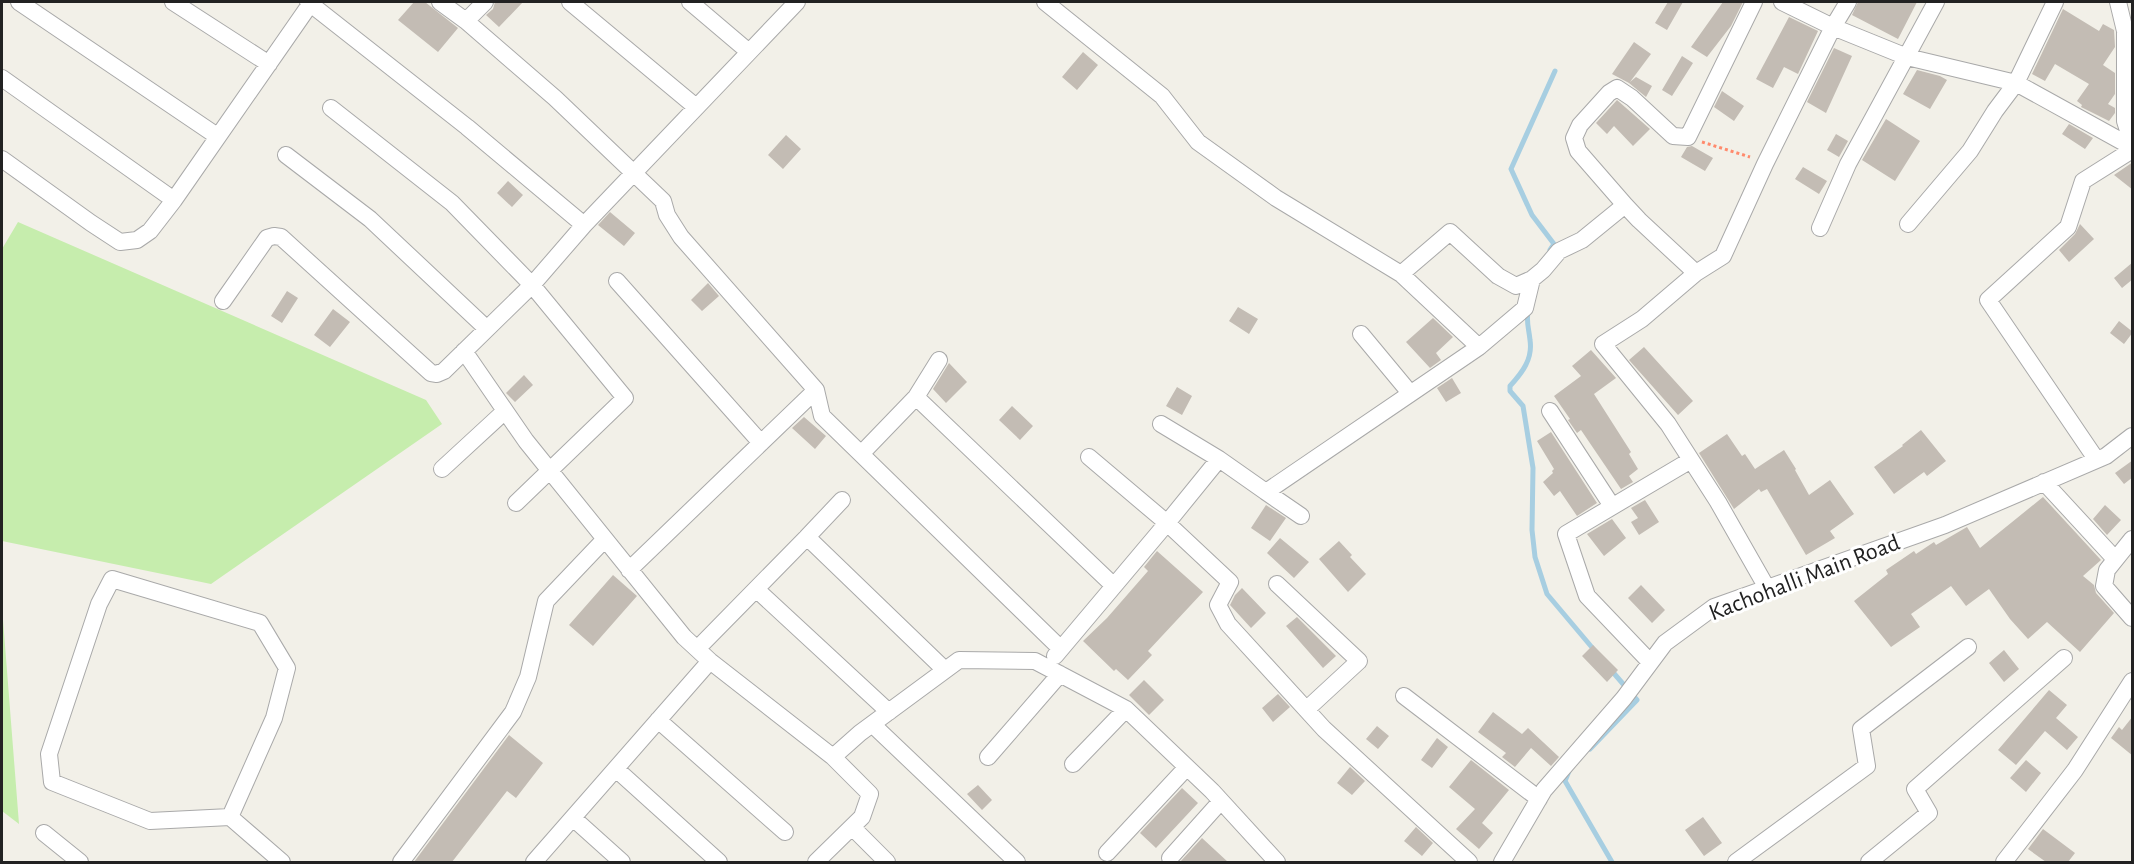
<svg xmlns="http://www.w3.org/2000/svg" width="2134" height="864" viewBox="0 0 2134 864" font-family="'Alegreya Sans',sans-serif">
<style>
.grass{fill:#c6edad}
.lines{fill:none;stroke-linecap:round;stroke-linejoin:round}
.stream{stroke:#a7cee1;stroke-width:5}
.building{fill:#c3bcb4}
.minor-casing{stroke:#a9a9a9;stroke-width:18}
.path{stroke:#ff8a6c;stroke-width:3;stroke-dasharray:3 3;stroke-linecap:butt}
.minor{stroke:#fff;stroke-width:16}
.labels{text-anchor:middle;stroke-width:6;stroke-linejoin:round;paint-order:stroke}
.street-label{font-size:24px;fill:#222;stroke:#fff}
</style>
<rect width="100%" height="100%" fill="#f2f0e8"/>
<!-- grass -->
<path class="grass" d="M18,222L426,400L442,424L211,584L2,541V249Z
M2,607L19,824L2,811Z"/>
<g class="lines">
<!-- stream -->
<path class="stream" d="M1550,250L1554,244L1532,215L1511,169L1555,71
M1528,312C1526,322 1529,329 1530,340C1533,359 1522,373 1510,386V391L1523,406L1533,468L1532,530L1535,557L1547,594L1595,651
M1590,749L1637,700L1611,670
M1569,771L1565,781L1612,862"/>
</g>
<!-- building -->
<path class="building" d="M414,2H425L458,28L438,52L398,20Z
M495,2H523L499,27L486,15L493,9Z
M1668,2H1683L1667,30L1655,23Z
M1723,2H1743L1731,26L1707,57L1691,47Z
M1858,2H1917L1898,39L1852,15Z
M2063,9L2099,31L2103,24L2114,30L2115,47L2103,65L2115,73V94L2108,104L2115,108V113L2109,121L2081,107L2082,105L2077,101L2089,84L2055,64L2045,81L2032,74Z
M1789,17L1818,31L1798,74L1784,67L1773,88L1756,79Z
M1634,42L1651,54L1630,82L1636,77L1652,86L1646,97L1629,83L1612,74Z
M1834,48L1852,56L1826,113L1807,102Z
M1083,52L1098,65L1077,90L1062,77Z
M1682,56L1693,63L1672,96L1662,90Z
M1917,70L1940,76L1947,80L1930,109L1903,94Z
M1722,91L1744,106L1734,121L1714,107Z
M1617,100L1650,129L1633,146L1614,126L1607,134L1596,123Z
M1886,119L1920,141L1895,181L1862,160Z
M2069,124L2093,138L2085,149L2062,134Z
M1836,134L1848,141L1839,157L1827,150Z
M786,135L801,149L783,169L768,155Z
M1692,146L1713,158L1705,171L1681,157L1687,147Z
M2133,162V190L2114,175Z
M1803,167L1827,181L1819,194L1795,179Z
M508,181L523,195L512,207L497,193Z
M610,212L635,233L624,246L598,225Z
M2080,224L2094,239L2069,262L2059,250L2075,234Z
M2133,262V279L2122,288L2114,278Z
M708,283L719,296L702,311L691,300Z
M287,291L298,298L282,323L271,316Z
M1238,307L1258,319L1249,334L1229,321Z
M333,309L350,322L330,347L314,335Z
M1433,318L1453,337L1436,353L1441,360L1430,368L1406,342Z
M2119,321L2133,332L2124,344L2110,333Z
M1644,347L1693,401L1678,415L1629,360Z
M1591,350L1616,378L1594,394L1631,452L1629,454L1638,469L1629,476L1633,482L1621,489L1581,430L1577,433L1568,420L1570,419L1554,396L1581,376L1572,366Z
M949,363L967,382L946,403L933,389Z
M524,375L533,385L515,402L506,393Z
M1452,378L1461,393L1446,402L1437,388Z
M1177,387L1192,396L1182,415L1166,406Z
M1012,406L1033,426L1020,440L999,420Z
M804,417L826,436L815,449L792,428Z
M1921,430L1946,461L1927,476L1924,472L1894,494L1874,467L1903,446L1902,445Z
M1551,432L1597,503L1577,516L1560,491L1554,496L1543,482L1553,473L1552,471L1554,469L1537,441Z
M1727,434L1742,456L1745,454L1755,469L1784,450L1796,469L1795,470L1809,495L1830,480L1854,514L1830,531L1835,538L1806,555L1767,489L1761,492L1759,489L1734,509L1699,453Z
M2133,460V477L2124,484L2115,473Z
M2043,497L2101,560L2083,576L2094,585L2096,593L2114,613L2080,652L2047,622L2028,639L2010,619L1989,589L1966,606L1951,586L1911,614L1920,627L1891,647L1854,601L1888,574L1886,570L1914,551L1916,554L1934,542L1936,545L1967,527L1980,548Z
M1645,500L1659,522L1639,535L1631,522L1638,518L1631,508Z
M1266,505L1286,518L1270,541L1251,528Z
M2105,505L2121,520L2107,535L2093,519Z
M1612,519L1626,538L1604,556L1587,534Z
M1280,538L1309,562L1294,578L1267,553Z
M1339,541L1352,555L1350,557L1366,574L1348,592L1319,559Z
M1157,551L1203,592L1148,651L1152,655L1128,680L1116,669L1114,671L1083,641L1107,618L1148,571L1144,567Z
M613,575L637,596L593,646L569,625Z
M1641,585L1665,610L1652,623L1628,598Z
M1242,588L1266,613L1251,628L1230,605L1235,595Z
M1297,617L1336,656L1323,668L1286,626Z
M1593,645L1618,670L1607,682L1582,656Z
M2004,650L2019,669L2004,682L1989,663Z
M1144,680L1164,700L1149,715L1129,695Z
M2049,690L2067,705L2056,718L2078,737L2067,750L2045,731L2016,765L1998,750Z
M1278,694L1290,707L1273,722L1262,708Z
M1493,712L1522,734L1528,728L1559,757L1551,766L1531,748L1515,767L1502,757L1506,753L1478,732Z
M2133,716V756L2111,738L2119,727L2122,730Z
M1377,726L1389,736L1378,749L1366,739Z
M509,735L543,763L516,798L507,791L452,862H414Z
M1437,738L1448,747L1432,768L1421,760Z
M1471,760L1509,790L1482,823L1493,833L1479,849L1456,829L1475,809L1449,787Z
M2026,760L2041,773L2026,792L2010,778Z
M1350,767L1365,781L1352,795L1337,783Z
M978,785L992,800L982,810L967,794Z
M1182,788L1198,803L1156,848L1140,833Z
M1703,817L1722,843L1704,856L1685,830Z
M1416,827L1433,843L1422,856L1404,841Z
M2043,829L2075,853L2068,862H2046L2028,849Z
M1202,838L1228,862H1180Z"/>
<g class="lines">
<defs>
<path id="minor" d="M19,2L217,136
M173,2L269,64
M308,2L467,127L584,225
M440,2L466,21L485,2
M570,2L696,107
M690,2L749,52
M1045,2L1162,96L1198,142L1276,198L1401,274L1479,347
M1782,2L1833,27L1907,57L2016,83L2132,147
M2118,2L2125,31V121L2132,143
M466,21L555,98L663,201L667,215L681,237L816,390L822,416L1060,648
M2,78L174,200
M331,108L452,203L532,285L625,398L516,503
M286,155L370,219L486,328
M2,159L91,223L120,242L137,240L150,231L174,200L311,3
M1625,205L1578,151L1574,138L1580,125L1609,93L1617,88L1632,98L1673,136L1688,137L1754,2
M1908,224L1970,151L1995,111L2016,83L2055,2
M1820,228L1848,164L1936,2
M1401,274L1450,232L1498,276L1516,286L1532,279L1543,270L1559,251L1582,240L1625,205L1639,220L1696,273
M617,281L761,443
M223,301L267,238L274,236L281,237L431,373L437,374L444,371L532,285L584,225L797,2
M1361,334L1410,393
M464,351L526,441L684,637L710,661L833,757L860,733L959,660L1035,661L1126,709L1212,791L1277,862
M916,397L939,360
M1550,411L1612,506
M1161,424L1219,459
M861,454L916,397L1114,586
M1089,457L1167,523L1230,582L1218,605L1228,624L1324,729L1469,862
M2096,459L1988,300L2068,227L2083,181L2132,150
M442,469L505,411
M2044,482L2115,559
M1266,492L1301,516
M807,537L842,500
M2132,539L2107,570L2104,586L2132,618
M629,570L816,390
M1277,584L1359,661L1307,709
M1767,588L1718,502L1668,424L1603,344L1642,319L1696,273L1723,256L1765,164L1833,27L1848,2
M756,589L889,712
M698,648L807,537L945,670
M1055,656L1167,523L1219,459L1266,492L1479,347L1525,308L1532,279
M1650,662L1587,596L1566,534L1691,460
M1404,696L1539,799
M658,720L785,832
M872,724L1017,862
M988,757L1060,674
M1073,764L1126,709
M616,769L719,862
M230,817L274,718L287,668L260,623L112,579L99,604L49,754L52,782L150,821L230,817L282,862
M573,818L622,862
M852,827L887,862
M44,833L80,862
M1107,853L1187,767
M1170,858L1221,801
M401,862L513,712L528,677L546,601L605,539
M534,862L710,661
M816,862L862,817L870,794L833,757
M1502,862L1544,790L1624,698L1665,643L1714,607L1945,525L2106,456L2132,436
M1736,862L1867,766L1861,729L1968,647
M1869,862L1929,813L1915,789L2064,658
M2004,862L2075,770L2132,681"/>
</defs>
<!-- minor casing -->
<use href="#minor" class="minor-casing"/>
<!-- path -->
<path class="path" d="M1702,142L1750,157"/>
<!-- minor -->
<use href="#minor" class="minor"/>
</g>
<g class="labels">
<!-- street labels -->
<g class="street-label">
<text transform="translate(1804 577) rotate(-21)" y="8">Kachohalli Main Road</text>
</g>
</g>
<!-- border -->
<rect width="2134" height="864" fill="none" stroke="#222222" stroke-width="6"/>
</svg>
